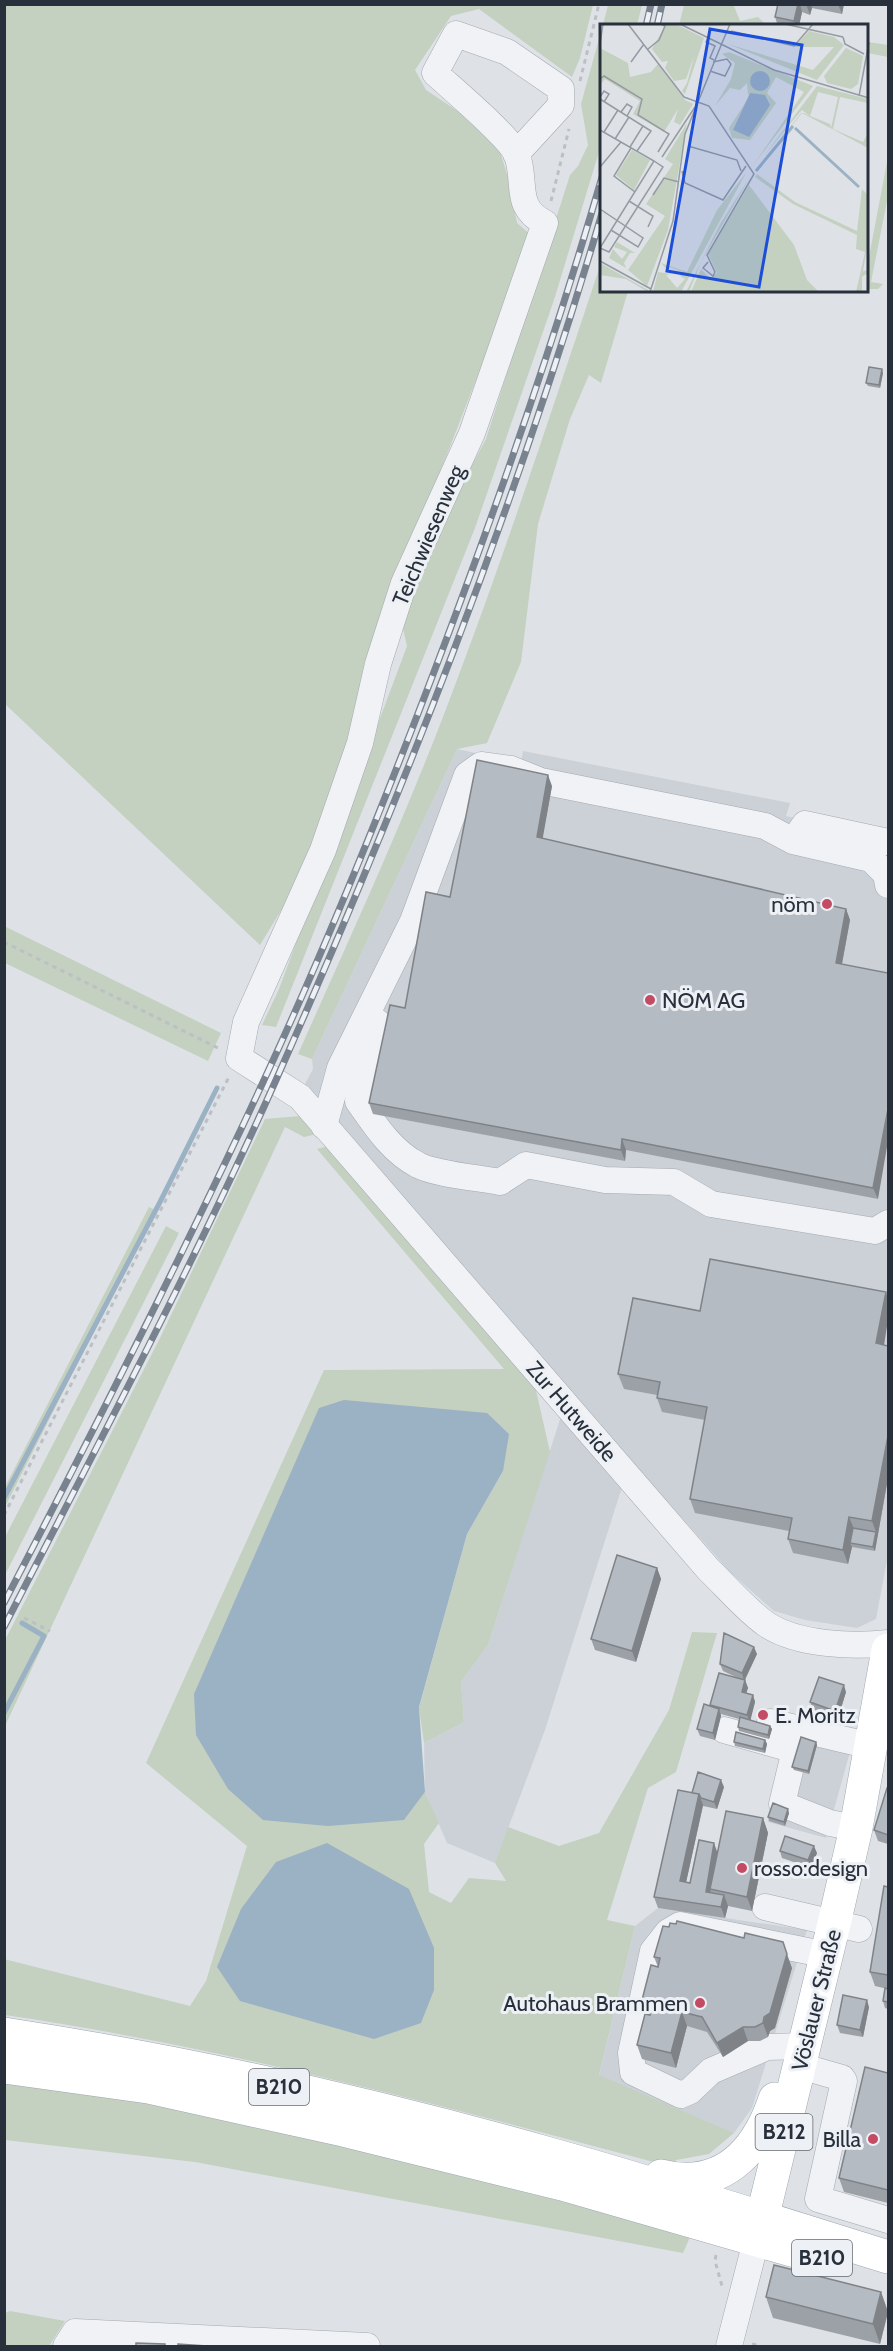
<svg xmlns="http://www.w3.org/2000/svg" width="893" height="2351" viewBox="0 0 893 2351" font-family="Cabin,sans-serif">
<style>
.built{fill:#ccd1d8}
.green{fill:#c4d0c0}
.water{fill:#9bb1c4}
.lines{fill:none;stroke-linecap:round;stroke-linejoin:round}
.stream{stroke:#9bb1c4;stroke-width:5}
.minor-casing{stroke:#a4a9b0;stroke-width:27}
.major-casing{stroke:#9ea7b1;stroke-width:34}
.path{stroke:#bcc0c5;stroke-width:3;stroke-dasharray:4.5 4.5;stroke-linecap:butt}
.minor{stroke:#f0f2f5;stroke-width:26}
.major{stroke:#fff;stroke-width:33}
.rail-casing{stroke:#79828f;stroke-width:7}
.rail{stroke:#edf0f4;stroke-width:4.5;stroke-dasharray:14;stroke-linecap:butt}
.wall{fill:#9ca1a8}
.shaded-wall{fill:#7f8388}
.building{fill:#b5bbc3;stroke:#7f8388;stroke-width:1.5}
.poi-dot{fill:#c34b64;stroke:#edf0f4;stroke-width:2}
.labels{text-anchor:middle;stroke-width:6;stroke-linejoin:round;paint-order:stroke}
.shield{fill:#edf0f4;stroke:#636a73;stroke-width:1.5}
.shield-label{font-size:21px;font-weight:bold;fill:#28303c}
.street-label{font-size:22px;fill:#28303c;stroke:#edf0f4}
.poi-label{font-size:22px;fill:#28303c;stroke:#edf0f4;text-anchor:end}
.inset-river{fill:none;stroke:#9bb1c4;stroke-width:3}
.inset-road{fill:none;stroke:#959ba2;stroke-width:1.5}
.view{fill:#1d4ed8;fill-opacity:0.15;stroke:#1d4ed8;stroke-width:3}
.inset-edge{fill:none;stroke:#28303c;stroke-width:3}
</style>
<rect width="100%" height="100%" fill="#dee2e6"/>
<!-- built -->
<path class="built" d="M457,749L521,763L523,751L790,803L786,816L872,833L888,831V1555L876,1619L857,1628L805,1620L774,1611L731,1573L627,1456L622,1487L545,1730L495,1863L447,1843L425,1792L424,1743L464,1722L461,1682L488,1645L561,1416L304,1086L313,1069L312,1059Z
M817,1745L850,1752L826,1838L768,1822L785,1768Z
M658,1908L807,1930L752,2108L734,2133L599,2076L635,1926Z"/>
<!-- green -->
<path class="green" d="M4,5H593L580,58L572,77L479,9L451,16L415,70L426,90L471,120L499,148L509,181L517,223L532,236L416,534L344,754L297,884L260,945L5,704Z
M608,5H642L637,25H603Z
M684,5H735L734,6L740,21L758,17L766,25H679Z
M602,28V142L554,300L475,528L276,1027L262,1025L279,989L407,646L402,624L444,517L486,439L570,175L578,166L588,145L581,104Z
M868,42L888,45V57L868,53Z
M888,157V196L871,282L883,284L878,289H868V262Z
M602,260V291H628L601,383L589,375L570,419L538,524L521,662L487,743L457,749L312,1059L298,1054C348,942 399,831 443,717C501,566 551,413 602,260Z
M4,926L221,1033L208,1061L5,963Z
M301,1116L317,1134L304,1137L285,1127L5,1726V1640L160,1338L265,1119Z
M328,1146L535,1386L550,1452L488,1645L461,1682L464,1722L424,1743L419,1708L467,1534L503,1471L344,1400L404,1820L425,1792L439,1823L424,1844L429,1892L451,1903L469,1878L506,1881L495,1863L508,1827L559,1846L599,1833L669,1710L692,1632L717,1633L676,1772L648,1788L607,1920L635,1926L599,2075L734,2133L709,2154L676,2160L669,2166C450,2108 229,2048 5,2015L4,1959L190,2006L206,1981L247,1846L146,1763L324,1370L504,1369L317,1149Z
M149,1207L155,1210L5,1507V1487Z
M166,1226L179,1233L5,1575V1537Z
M5,2079L214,2114L631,2219L690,2237L683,2253L195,2162L5,2140Z
M10,2311L65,2321L49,2346H5V2313Z"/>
<!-- water -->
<path class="water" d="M344,1400L487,1413L509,1434L503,1471L467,1534L419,1707L425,1792L404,1820L328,1826L263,1820L228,1789L196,1735L194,1694L319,1408Z
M327,1843L409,1889L434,1948V1990L421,2023L374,2039L240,2001L217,1967L241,1909L276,1862Z"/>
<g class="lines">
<!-- stream -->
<path class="stream" d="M4,1498L160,1202L217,1088
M4,1713L44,1636L22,1623"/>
<defs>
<path id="minor" d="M516,154L561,105V89L507,52L456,34L435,73C451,88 510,137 517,155C527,183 513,207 545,223L472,433L404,583L378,664L360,743L323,850L246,1022L239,1058L300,1097L709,1570C727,1587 746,1610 766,1624C797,1645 853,1647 888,1643
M793,841L805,824L888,842
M377,1022L371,1033L358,1101C374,1124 392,1152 418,1165C434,1174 480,1178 500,1182L526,1165L605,1180L674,1182L711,1204L875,1231L888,1223
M324,1126L340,1068L413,921L467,775L481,765L511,769L541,781L765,826L793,841L871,859L886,874L888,885
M770,1722L871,1746
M724,1730L795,1750L782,1804L830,1823L856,1828
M765,1907L859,1929
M804,2046L767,2047L711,2071L690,2091L681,2095L633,2072L631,2053L653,1951L668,1932L680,1925L827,1955
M800,2066L842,2078L844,2081L818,2199L888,2220
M66,2346L75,2332L367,2346
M729,2346L756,2241"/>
<path id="major" d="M4,2034C187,2062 369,2103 546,2153C661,2185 775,2222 888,2257
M4,2067L148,2087L343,2130L562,2184L802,2253
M661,2176C721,2191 757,2153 775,2099
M757,2239L834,1924L856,1828L888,1650"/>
</defs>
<!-- minor casing -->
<use href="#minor" class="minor-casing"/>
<!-- major casing -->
<use href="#major" class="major-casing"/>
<!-- path -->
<path class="path" d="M580,81L599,4
M551,201L569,129
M4,942L220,1049
M4,1515L230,1075
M24,1618L50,1631
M716,2255L715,2261L722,2286
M752,2344L761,2346"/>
<!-- minor -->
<use href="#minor" class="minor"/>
<!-- major -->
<use href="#major" class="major"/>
<defs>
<path id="rail" d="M646,26L651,4
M657,26L662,4
M4,1603C94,1430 182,1257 264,1080C324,951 378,818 429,685C493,518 552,349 602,177
M4,1627C97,1446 193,1266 276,1080C401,798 515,509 602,213"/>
</defs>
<!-- rail casing -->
<use href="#rail" class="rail-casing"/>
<!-- rail -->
<use href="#rail" class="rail"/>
</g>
<!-- wall -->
<path class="wall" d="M778,4H844L842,14L812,8L810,15L802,12L799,26H778L775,17Z
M883,373L880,388L868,386L866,383Z
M552,786L542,839L846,909L850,920L842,964L878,1199L626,1150L625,1161L373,1114L369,1103L450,897Z
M884,1345L888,1478L875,1551L852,1547L848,1564L793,1553L788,1539L789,1531L695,1513L690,1499L705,1420L662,1412L657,1398V1395L624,1389L618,1374Z
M657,1568L661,1579L636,1662L595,1650L591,1639Z
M757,1654L745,1680L748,1688L746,1693L753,1695L755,1702L750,1720L770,1726L772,1729L769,1739L739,1731L738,1727L739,1719L721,1714V1716L715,1740L700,1736L697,1729L711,1707L710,1705L740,1679L723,1671L720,1664Z
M846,1692L838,1718L813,1710L810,1702Z
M765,1740L767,1744L765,1753L735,1746L734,1742Z
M816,1742L817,1745L809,1774L794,1770L792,1767Z
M724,1787L717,1809L703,1806L686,1882L690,1883L718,1854L763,1818L768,1833L752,1911L728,1906L725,1918L658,1908L654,1897L692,1793Z
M888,1788V1844L878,1841L874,1830Z
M789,1813L785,1826L769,1821L768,1817Z
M780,1851L817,1853L811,1868L782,1858Z
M888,1887V1989L875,1986L870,1972Z
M654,1957L792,1968L775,2028L770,2031L768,2037L760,2041H748L723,2057L707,2032L687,2026L676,2068L642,2059L637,2045L650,2015L647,2014L642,2000L658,1967Z
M888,1989V2009L885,2008L883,2001Z
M869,2007L863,2037L840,2033L837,2025Z
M888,2073V2203L844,2192L839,2178Z
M881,2292L888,2312L880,2344L773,2318L766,2297Z"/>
<!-- shaded-wall -->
<path class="shaded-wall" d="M798,4H800L802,12L799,26H795L794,21Z
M806,4H811L812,8L810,15Z
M838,4H844L842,14Z
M882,369L883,373L880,388L879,385Z
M548,775L552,786L541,848L537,837Z
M846,909L850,920L840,974L836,963Z
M888,1109V1141L878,1199L873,1188Z
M622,1139L626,1150L625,1161L621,1150Z
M886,1292L888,1299V1320L882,1358L876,1343Z
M888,1436V1478L875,1551L873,1547L876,1532L872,1521Z
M849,1517L855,1531L850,1543L852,1547L848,1564L843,1550Z
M657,1568L661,1579L636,1662L632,1651Z
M754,1647L757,1654L744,1681L742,1673Z
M745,1680L748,1688L744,1700L742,1692Z
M844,1685L846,1692L838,1718L835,1711Z
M753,1695L755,1702L750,1722L747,1715Z
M719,1709L721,1716L715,1740L713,1733Z
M770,1726L772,1729L769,1739L768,1735Z
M765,1740L767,1744L765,1753L763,1749Z
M816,1742L817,1745L809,1774L808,1771Z
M721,1780L724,1787L717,1809L714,1802Z
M699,1794L703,1805L684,1892L680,1881Z
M788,1809L789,1813L785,1826L784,1822Z
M763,1818L768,1833L752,1911L747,1897Z
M714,1843L718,1854L710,1889L711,1892L710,1903L706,1892Z
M814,1846L817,1853L811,1868L808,1860Z
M724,1895L728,1906L725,1918L721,1907Z
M787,1954L792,1968L775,2028L770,2031L768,2037L763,2023Z
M867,2000L869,2007L863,2037L860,2030Z
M682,2012L687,2026L676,2068L671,2053Z
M743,2027L748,2041L723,2057L717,2043Z
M881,2292L888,2312L880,2344L873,2324Z"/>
<!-- building -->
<path class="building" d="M778,4H798L794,21L775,17Z
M869,367L882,369L879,385L866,383Z
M477,760L548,775L537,837L846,909L836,963L888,973V1109L873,1188L622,1139L621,1150L369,1103L390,1005L405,1008L426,892L450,897Z
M710,1259L886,1292L876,1343L888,1346V1436L872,1521L849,1517L843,1550L788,1539L792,1518L690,1499L707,1407L657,1398L660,1382L618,1374L633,1298L700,1311Z
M853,1528L876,1532L873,1547L850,1543Z
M617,1555L657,1568L632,1651L591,1639Z
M724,1633L754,1647L742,1673L720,1664Z
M719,1673L745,1680L742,1692L753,1695L747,1715L710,1705Z
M819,1677L844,1685L835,1711L810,1702Z
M704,1704L719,1709L713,1733L697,1729Z
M740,1717L770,1726L768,1735L738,1727Z
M736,1732L765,1740L763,1749L734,1742Z
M801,1737L816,1742L808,1771L792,1767Z
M698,1772L721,1780L714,1802L701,1798L699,1794L692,1793Z
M887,1788H888V1835L874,1830Z
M678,1790L699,1794L680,1881L690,1883L699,1840L714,1843L706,1892L724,1895L721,1907L654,1897Z
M773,1803L788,1809L784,1822L768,1817Z
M726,1811L763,1818L747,1897L710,1889Z
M785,1836L814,1846L808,1860L780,1851Z
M884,1886L888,1887V1975L870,1972Z
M677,1921L744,1938L745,1933L783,1942L787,1954L770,2013L764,2017L763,2023L755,2027H743L717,2043L702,2017L682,2012L671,2053L637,2045L645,2014L650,2015L653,2003L642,2000L651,1965L658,1967L660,1958L654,1957L663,1926L669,1927L670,1923L676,1924Z
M885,1988L888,1989V2002L883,2001Z
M843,1995L867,2000L860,2030L837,2025Z
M865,2067L888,2073V2190L839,2178Z
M774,2265L881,2292L873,2324L766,2297Z
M136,2343L165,2344V2346H136Z
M178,2344L207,2346H178Z"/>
<!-- markers -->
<g class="poi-dot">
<circle cx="827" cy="904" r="6"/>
<circle cx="650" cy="1000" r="6"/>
<circle cx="763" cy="1715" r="6"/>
<circle cx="742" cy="1868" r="6"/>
<circle cx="700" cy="2003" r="6"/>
<circle cx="873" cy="2139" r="6"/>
</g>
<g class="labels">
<!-- shield labels -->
<g class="shield">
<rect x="249" y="2069" width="60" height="36" rx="4.5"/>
<rect x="755.5" y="2114" width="57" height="36" rx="4.5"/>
<rect x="792" y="2240" width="60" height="36" rx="4.5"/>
</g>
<g class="shield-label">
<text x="279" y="2094">B210</text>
<text x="784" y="2139">B212</text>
<text x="822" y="2265">B210</text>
</g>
<!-- street labels -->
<g class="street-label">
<text transform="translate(428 535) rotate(-67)" y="8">Teichwiesenweg</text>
<text transform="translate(572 1411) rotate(49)" y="8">Zur Hutweide</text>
<text transform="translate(816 2000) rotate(-76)" y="8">Vöslauer Straße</text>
</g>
<!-- poi labels -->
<g class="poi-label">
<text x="815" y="912">nöm</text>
<text x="662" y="1008" text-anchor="start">NÖM AG</text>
<text x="775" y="1723" text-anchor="start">E. Moritz</text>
<text x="754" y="1876" text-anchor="start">rosso:design</text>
<text x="688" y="2011">Autohaus Brammen</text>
<text x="861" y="2147">Billa</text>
</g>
</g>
<!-- overview -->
<g transform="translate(600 24)">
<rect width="268" height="268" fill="#dee2e6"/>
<path d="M66,0H76L104,14L85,70L82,67L87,59L94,32L86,55L74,57L65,44L68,37L62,38L52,25ZM209,7L234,13L244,21L217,56L128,20L213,46L234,23H194ZM0,24L28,39L30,53L51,48L58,40L85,76L93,80L80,101L74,98L78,85L64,108L33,90L40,77L5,55L0,61ZM246,24L263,32L258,60L251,65L227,59L224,52ZM129,28L213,62L152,143L204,68L176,53L167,69L176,79L150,116L132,114L129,104L147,76L133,106L149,113L150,69L148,71L147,59L140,66L130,64L115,82L131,55L135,39L122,30ZM217,62L268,75V79L240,73L233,105L263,118L268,109V124L202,89L165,136L201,89H204L210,92L202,86L200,88L163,133ZM218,68L238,73L231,104L230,100L210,92ZM87,99L68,206L47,262L28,246L65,192L46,180L73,140L65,135ZM32,126L50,136L34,166L16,151ZM146,149L81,268H53L58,248L71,250L66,251L77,264L85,255L80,252L83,248L67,242L68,247L61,239L87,248L117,186ZM157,150L195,178L257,207L262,165L268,171V218L263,247L268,246V254L266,250L262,253V268H256L265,228L256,225L257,211L193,180L155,153ZM150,153L101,238L89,268H86L120,200ZM149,161L194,221L207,256L219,268H91L101,245L110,254L117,249L108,230ZM17,218L35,229H30L24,239L26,244L9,234L13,225L22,235L27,228L14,223ZM0,239L48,266V268L26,255L0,251Z" fill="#c4d0c0" fill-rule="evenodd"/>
<path d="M150 57a10 10 0 1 1 20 0a10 10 0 1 1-20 0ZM150,69L165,71L170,81L149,113L133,106Z" fill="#9bb1c4"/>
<path class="inset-river" d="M195,104L259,163M156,147L193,102"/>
<path class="inset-road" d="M28,0L84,73L109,82L154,150L107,231L115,248L113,252L103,244L108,238M80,0L174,46L269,74M185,0L243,13M131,7L194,22L213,0M243,13L245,20L264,30M108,14L106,18L115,22L110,34L114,36M122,19L130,0M0,20L3,0M48,25L59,16L65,2L61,0M31,38L44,20M110,47L125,52L131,40L127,35L113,38M0,55L4,52L42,75L38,91L69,110L58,128M259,72L269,18M0,73L4,67L9,70L4,78M0,75L43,102L30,123M21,88L27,80L32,83L27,92M0,106L54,137L0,224M4,108L18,86M15,115L29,93M88,122L137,136L141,147M31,124L14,152L35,168M37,127L51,107L43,102M62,133L95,83M0,143L21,118M82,147L85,159L123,176L146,142M53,171L64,154L79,158M29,177L53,192L48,203M0,185L43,214L38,223L11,206M0,224L9,228L63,143L54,137M0,237L51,265M50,268L73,197L85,110L122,19"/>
<path class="view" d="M110,5L202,21L159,263L67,247Z"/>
<rect width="268" height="268" class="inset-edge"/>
</g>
<!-- border -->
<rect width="893" height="2351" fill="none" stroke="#28303c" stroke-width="12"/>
</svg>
